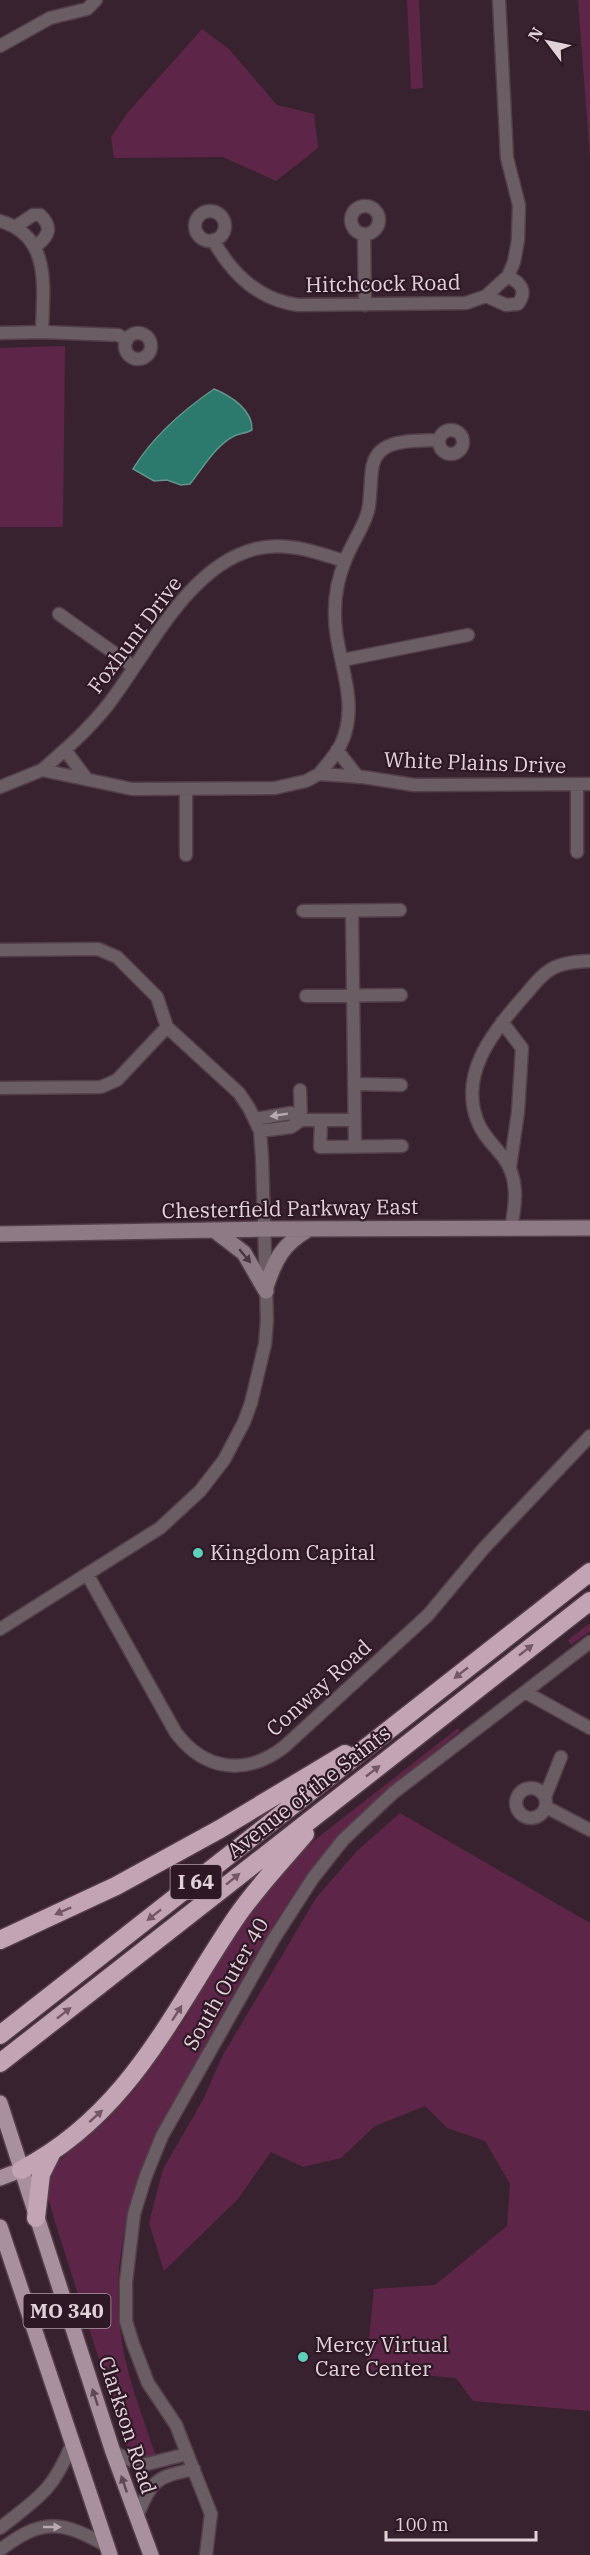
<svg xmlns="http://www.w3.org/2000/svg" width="590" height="2555" viewBox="0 0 590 2555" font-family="'IBM Plex Serif',serif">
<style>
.green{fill:#5d2648}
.water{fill:#2c7a6d;stroke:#62948d;stroke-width:1.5}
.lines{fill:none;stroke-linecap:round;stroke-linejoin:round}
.street-casing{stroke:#543e4a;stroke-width:15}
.secondary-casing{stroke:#543e4a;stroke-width:18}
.primary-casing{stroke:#543e4a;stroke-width:18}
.highway-casing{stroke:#543e4a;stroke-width:21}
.street{stroke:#6a5e64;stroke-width:12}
.secondary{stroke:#8e7a85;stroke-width:15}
.primary{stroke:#a9909e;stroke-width:15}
.highway{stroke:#c3a4b4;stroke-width:18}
.oneway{fill:#b7a9b0}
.oneway2{fill:#4c3542}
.oneway3{fill:#725765}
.oneway4{fill:#604855}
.poi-dot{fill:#5cceba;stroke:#2f1825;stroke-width:2}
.labels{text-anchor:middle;stroke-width:4.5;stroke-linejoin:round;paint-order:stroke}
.shield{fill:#2f1825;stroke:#ac9aa3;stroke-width:1.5}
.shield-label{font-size:20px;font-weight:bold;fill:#e1d1d9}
.street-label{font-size:21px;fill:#e1d1d9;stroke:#2f1825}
.poi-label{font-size:21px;fill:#e1d1d9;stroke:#2f1825;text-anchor:start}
</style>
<rect width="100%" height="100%" fill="#39222f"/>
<!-- green -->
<path class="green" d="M407,0H419L423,88L411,89Z
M578,0H590V159Z
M202,29L229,49L277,105L314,114L318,148L276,181L223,157L114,158L111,137L128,112Z
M65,346L63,527H0V348Z
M590,1623V1631L571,1645L568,1640Z
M458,1728L460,1731C414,1769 365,1806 326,1852C283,1903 251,1963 219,2020C168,2114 109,2208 119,2320C123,2367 141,2412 156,2456L132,2462L55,2222L46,2190L47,2177L54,2165L109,2118L136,2088L185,2019L232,1935L256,1902L306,1847Z
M400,1813L590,1923V2411L473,2401L456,2378L366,2370L374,2289L435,2285L507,2226L510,2184L485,2141L447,2128L425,2106L375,2126L341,2158L303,2167L271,2152L238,2199L164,2271L149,2223L163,2169L203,2100L223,2055L316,1898L357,1851Z"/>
<!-- water -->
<path class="water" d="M214,389C231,396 253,410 252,430C245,434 240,433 234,436C215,446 203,468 190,484L181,485L167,480L154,481L133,469C153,436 182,411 214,389Z"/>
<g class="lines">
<defs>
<path id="street" d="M0,46L50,18L87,9L96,0
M351 220a14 14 0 1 1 28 0a14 14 0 1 1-28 0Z
M195 226a15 15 0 1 1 30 0a15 15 0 1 1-30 0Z
M0,221C52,236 43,288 42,332
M15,227L33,215H40C53,227 49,236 36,246
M364,234L365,305
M213,240C232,274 258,300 298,305L466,303L486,296L508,276L514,262L518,240L519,205L507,158L499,0
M486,296L506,305L518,304C528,290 520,283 508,276
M0,333L42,332L118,335L127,340
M125 346a13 13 0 1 1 26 0a13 13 0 1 1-26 0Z
M439 442a12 12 0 1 1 24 0a12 12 0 1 1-24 0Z
M59,614L134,667
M343,660L468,635
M65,750L86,778
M337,750L358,777
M42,770C65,750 88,730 107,706C147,655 187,566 255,549C285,541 316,552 344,561
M319,774C326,765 336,755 341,744C362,700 333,655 335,610C335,594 339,576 345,561C351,544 363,529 368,511C371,498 370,483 372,470C375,437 414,441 439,440
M0,787L42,770L132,789L275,788L306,781L319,774L363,777L414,785L590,784
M577,852V786
M186,855V789
M303,911L400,910
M352,912L355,1146
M0,950L98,949L117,957L157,997L167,1027L239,1093L249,1108L260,1131L262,1157L267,1320L265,1344L251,1403L244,1422L224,1460L200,1491L160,1528L0,1629
M306,996L401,995
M502,1022L522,1048L518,1112L510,1167
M354,1084L401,1085
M0,1088L101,1087L117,1080L167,1027
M300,1090L301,1120
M255,1119L291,1113L301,1120H354
M321,1121L320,1147L402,1146
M260,1131L291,1127L301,1120
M511,1227C516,1204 519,1177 503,1157C494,1145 482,1135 477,1120C460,1075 491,1034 519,1002C545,972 549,962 590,961
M87,1574L176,1733C205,1771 246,1776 284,1747L428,1615L484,1548L590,1436
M525,1692L590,1728
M516 1803a15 15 0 1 1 30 0a15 15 0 1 1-30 0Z
M545,1797L561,1757
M546,1807L590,1830
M113,2452L139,2464H147L187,2454
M136,2518C153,2480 153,2478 194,2469
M0,2528C39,2497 52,2492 72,2444
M0,2550C42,2518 61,2520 107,2546
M206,2555L211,2514L176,2425L148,2383L133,2344L126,2321V2282L134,2214L145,2178L162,2136L273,1940L313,1878L343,1840L393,1793L590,1642"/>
<path id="secondary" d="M214,1230L244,1253L266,1291
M0,1234L265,1229L590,1228
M266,1287C275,1259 283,1244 309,1229"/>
<path id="primary" d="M0,2103L113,2452L151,2555
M0,2178L21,2170
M0,2227L110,2555"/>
<path id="highway" d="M0,1940L116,1886L220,1829L345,1754
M0,2035L590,1572
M0,2063L590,1601
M21,2170C129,2114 171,2014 235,1919C256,1888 281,1862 305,1834
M36,2218L41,2174L51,2154"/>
</defs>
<!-- street casing -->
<use href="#street" class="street-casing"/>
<!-- secondary casing -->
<use href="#secondary" class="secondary-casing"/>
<!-- primary casing -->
<use href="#primary" class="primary-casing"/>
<!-- highway casing -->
<use href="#highway" class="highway-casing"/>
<!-- street -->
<use href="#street" class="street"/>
<!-- secondary -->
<use href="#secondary" class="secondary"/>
<!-- primary -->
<use href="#primary" class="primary"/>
<!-- highway -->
<use href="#highway" class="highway"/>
</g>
<!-- one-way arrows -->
<defs><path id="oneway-solid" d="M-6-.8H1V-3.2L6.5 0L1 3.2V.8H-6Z" transform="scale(1.5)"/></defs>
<g class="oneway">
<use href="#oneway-solid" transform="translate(279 1115) rotate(171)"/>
<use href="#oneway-solid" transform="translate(52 2527)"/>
</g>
<use class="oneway2" href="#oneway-solid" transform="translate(245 1256) rotate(50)"/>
<g class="oneway3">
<use href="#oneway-solid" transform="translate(526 1650) rotate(-38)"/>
<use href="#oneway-solid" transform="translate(461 1673) rotate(142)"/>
<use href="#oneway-solid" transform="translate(373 1771) rotate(-38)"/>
<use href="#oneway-solid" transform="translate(233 1879) rotate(-39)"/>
<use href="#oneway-solid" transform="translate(63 1911) rotate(156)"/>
<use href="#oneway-solid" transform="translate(154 1915) rotate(142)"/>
<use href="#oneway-solid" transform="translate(64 2013) rotate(-38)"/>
<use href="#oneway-solid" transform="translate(177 2013) rotate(-57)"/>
<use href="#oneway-solid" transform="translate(96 2116) rotate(-42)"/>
</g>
<g class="oneway4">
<use href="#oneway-solid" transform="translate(95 2397) rotate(-108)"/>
<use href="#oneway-solid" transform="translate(124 2484) rotate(-109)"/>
</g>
<!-- markers -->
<g class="poi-dot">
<circle cx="198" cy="1553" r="6"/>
<circle cx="303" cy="2357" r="6"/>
</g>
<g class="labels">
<!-- shield labels -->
<g class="shield">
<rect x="170.5" y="1865" width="51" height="34" rx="4.5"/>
<rect x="23.5" y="2294" width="87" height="34" rx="4.5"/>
</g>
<g class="shield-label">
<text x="196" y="1889">I 64</text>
<text x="67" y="2318">MO 340</text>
</g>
<!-- street labels -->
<g class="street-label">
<text transform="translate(383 284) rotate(-1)" y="7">Hitchcock Road</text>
<text transform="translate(135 635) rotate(-53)" y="7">Foxhunt Drive</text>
<text transform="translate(475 763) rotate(2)" y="7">White Plains Drive</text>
<text transform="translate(290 1209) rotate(-1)" y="7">Chesterfield Parkway East</text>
<text transform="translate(319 1688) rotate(-42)" y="7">Conway Road</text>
<text transform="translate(309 1792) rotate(-38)" y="7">Avenue of the Saints</text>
<text transform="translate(226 1984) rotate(-60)" y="7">South Outer 40</text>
<text transform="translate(127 2425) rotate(72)" y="7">Clarkson Road</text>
</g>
<!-- poi labels -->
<g class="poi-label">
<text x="210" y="1560">Kingdom Capital</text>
<text x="315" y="2352">Mercy Virtual<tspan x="315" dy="24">Care Center</tspan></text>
</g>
</g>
<!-- north arrow -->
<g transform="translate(548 42) rotate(302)" stroke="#2f1825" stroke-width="4.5" paint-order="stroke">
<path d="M0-4.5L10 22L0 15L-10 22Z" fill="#e1d1d9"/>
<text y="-9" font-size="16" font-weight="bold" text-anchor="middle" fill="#e1d1d9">N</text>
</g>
<!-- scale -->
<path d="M386 2531v9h150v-9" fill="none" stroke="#e1d1d9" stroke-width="3"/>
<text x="395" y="2531" font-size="18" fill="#e1d1d9" stroke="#2f1825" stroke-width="4.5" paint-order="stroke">100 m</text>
</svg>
